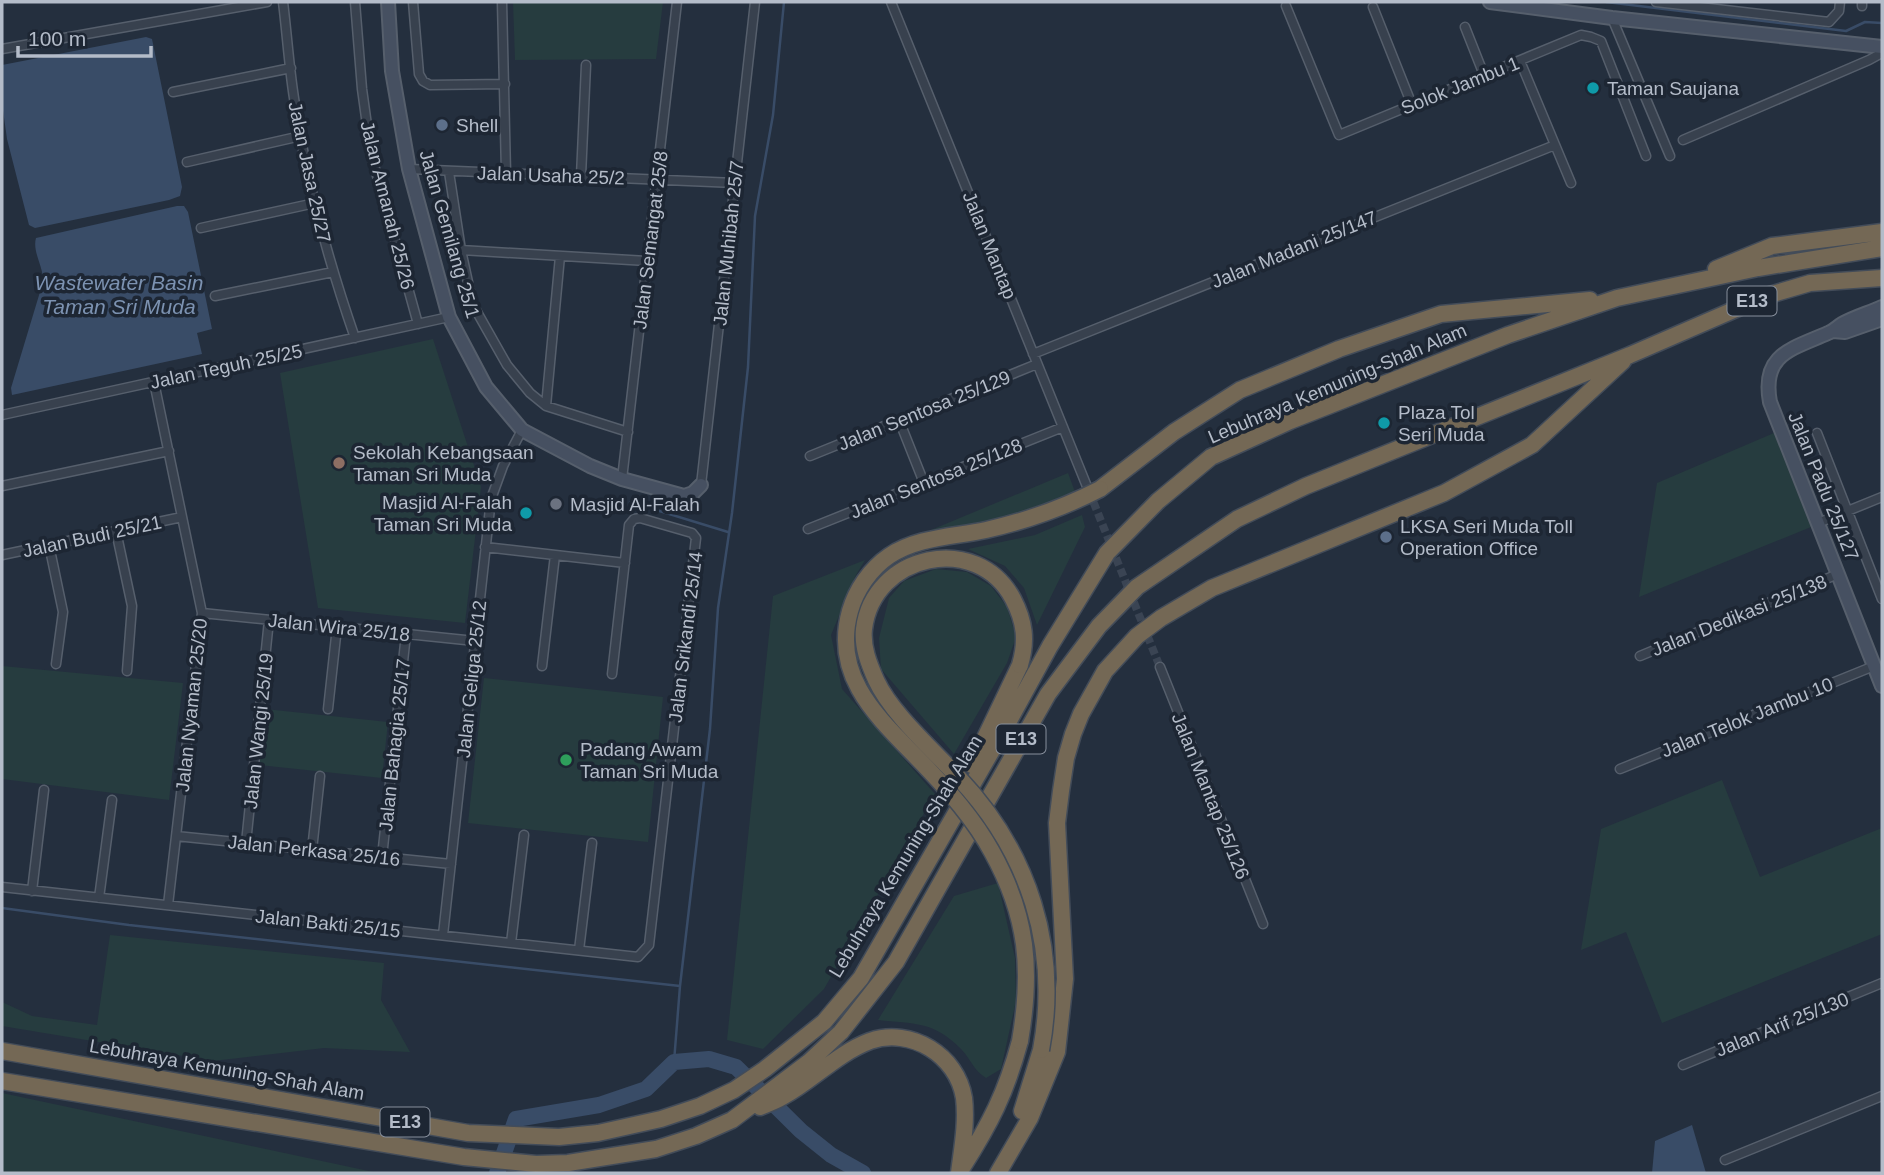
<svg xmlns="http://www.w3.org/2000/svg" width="1884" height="1175" viewBox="0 0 1884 1175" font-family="Arial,sans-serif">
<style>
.green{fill:#263c3f}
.water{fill:#394c67}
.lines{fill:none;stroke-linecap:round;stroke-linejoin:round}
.stream{stroke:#394c67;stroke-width:2.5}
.river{stroke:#394c67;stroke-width:16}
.street-tunnel{stroke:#3a4453;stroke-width:8;stroke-dasharray:8 4;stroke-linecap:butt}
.street-casing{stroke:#565f6c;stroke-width:11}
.secondary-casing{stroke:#565f6c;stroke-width:16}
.highway-casing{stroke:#434c59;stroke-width:19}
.street{stroke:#38414e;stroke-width:8}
.secondary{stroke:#465061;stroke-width:12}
.highway{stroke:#746855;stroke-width:16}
.highway-bridge-casing{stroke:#434c59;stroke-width:19;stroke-linecap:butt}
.highway-bridge{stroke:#746855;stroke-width:16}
.culture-dot{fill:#0f9aa8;stroke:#1d2633;stroke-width:2.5}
.service-dot{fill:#5c6f8a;stroke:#1d2633;stroke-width:2.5}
.education-dot{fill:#8d6e63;stroke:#1d2633;stroke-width:2.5}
.worship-dot{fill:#6b7280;stroke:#1d2633;stroke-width:2.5}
.leisure-dot{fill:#2e9e5b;stroke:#1d2633;stroke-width:2.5}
.labels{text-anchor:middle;stroke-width:7;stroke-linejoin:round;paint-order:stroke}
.shield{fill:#1d2633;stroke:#878f9c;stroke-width:2}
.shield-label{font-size:18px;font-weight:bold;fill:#b4bcc9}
.street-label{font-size:19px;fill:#b4bcc9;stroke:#1d2633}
.poi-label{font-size:19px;fill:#b4bcc9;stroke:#1d2633;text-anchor:start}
.water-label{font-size:21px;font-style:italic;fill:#7c92b1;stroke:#1d2633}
</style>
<rect width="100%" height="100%" fill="#242f3e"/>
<!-- green -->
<path class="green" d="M513,2H663L656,59L515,60Z
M433,339L481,487L465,623L318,608L280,373Z
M1774,433L1811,527L1639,597L1657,483Z
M1068,473L1075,492L1033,512L919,535Z
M1082,515L1085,527L1037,625L1024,588L1005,566L968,549L1035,535Z
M865,560L856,575L831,635L842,689L935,794L824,989L763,1049L727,1040L773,596Z
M936,569L967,572L991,586L1007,607L1016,637L1007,663L954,754L881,669L879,638L889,598L904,581Z
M2,666L183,683L169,800L2,779Z
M484,678L663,697L648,842L468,823Z
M265,709L388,722L382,778L259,765Z
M1722,780L1760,877L1882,828V934L1662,1023L1626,932L1581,950L1601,829Z
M998,883L1015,958L1016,1001L1001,1069L986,1078C973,1070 971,1059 961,1049C934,1021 914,1024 878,1020L954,896Z
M110,935L384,963L381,1000L410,1052L324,1048L213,1061L2,1026V1002L32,1016L97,1025Z
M2,1093L378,1173H2Z"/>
<!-- water -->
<path class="water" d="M146,37L152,39L182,187L180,196L169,200L35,228L29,225L7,139L2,103V65Z
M177,206H184L188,212L212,329L197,333L202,354L12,395L11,388L43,282C44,267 32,252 36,238Z
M1692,1125L1706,1173H1652L1655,1141Z"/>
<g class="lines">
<!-- stream -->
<path class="stream" d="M1606,2L1846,31L1865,22L1882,23
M630,502L728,532
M2,908L129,925L680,986
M674,1062L680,986L710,729L718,608L732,513L748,367L755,216L773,115L784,2"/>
<!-- river -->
<path class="river" d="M497,1173L516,1119L599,1105L646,1089L674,1062L709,1059L736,1067L801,1131L831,1155L863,1173"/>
<!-- street-tunnel -->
<path class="street-tunnel" d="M1089,491L1160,667"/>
<defs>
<path id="street" d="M283,2C287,34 289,66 294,98C306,180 328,260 355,338
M355,2L362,89L371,154L418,324
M413,2L419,74L423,81L430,85L505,84
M502,2L506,173
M891,2L1088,489
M1656,2L1829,22L1839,11L1840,2
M1286,6L1339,135L1581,35L1591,37L1601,41L1646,156
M1862,6V2
M1373,7L1412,105
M1612,18L1670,156
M1465,27L1484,75
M2,49L267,2
M1520,61L1571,183
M173,92L291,68
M1683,140L1869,60L1880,54L1882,47
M187,162L301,136
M409,169L735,183
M449,172L461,250L473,305L507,365L530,393L546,406L628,432
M581,176L586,65
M201,228L315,203
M461,250L647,261
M215,296L333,272
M1033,354L1555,145
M154,382L202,613L168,905
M546,406L560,256
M2,415L449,317
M899,420L924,483
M1817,433L1882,599
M810,456L1037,364
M622,479L677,2
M701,485L755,2
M2,486L169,451
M1818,523L1882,497
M808,529L1063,427
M116,531L132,606L127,671
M49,545L63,612L56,664
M485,547L625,563
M2,555L182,517
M202,613L475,641
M1640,656L1838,574
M542,666L555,555
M1160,667L1263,924
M328,709L337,627
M1620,769L1874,666
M176,836L451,864
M246,843L269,620
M312,850L320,776
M382,857L406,634
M2,887L638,957L649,945L696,538L692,533L640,518L634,519L629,525L612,674
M32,891L44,790
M99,898L112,800
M443,935L491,499L503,466L522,430
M511,943L524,835
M579,950L592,843
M1683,1065L1882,983
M1725,1160L1882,1096"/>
<path id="secondary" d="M388,2L392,71L409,169L449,317L486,387L522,430L590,466L622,479L684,496L693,493L701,485
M1490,2L1612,18L1882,47
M1882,307C1869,313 1854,317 1842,324C1837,327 1834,331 1828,333C1792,349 1761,354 1770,402L1882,686
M1833,331L1845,332L1882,319"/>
<path id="highway" d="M1716,269L1772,246L1882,232
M1100,489L1174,432L1240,390L1339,349L1441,314L1590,300
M972,765L1020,665
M2,1051L468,1133L559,1137L598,1133L661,1119L700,1106L734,1090L765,1069L824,1022L861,978L1010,719L1050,646L1107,553L1158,501L1211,457L1290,421L1508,335L1617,298L1758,268L1882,248
M2,1081L464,1157L536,1164L568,1163L656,1149L696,1136L732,1120L809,1062L841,1032L896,962L1048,694L1099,626L1137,587L1237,519L1306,486L1630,355L1766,296L1810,283L1882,278
M760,1107C768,1104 776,1101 784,1096C813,1080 838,1053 870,1041C911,1027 957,1055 964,1098C967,1123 962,1149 959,1173
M1022,1111L1041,1050
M962,1168C990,1124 1006,1093 1020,1041
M998,1173L1030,1118L1057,1052L1065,979L1057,823L1061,791L1066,758L1073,734L1081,714L1105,671L1137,636L1161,618L1212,588L1444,493L1532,445L1623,361"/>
</defs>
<!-- street casing -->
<use href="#street" class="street-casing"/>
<!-- secondary casing -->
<use href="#secondary" class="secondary-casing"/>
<!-- highway casing -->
<use href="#highway" class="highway-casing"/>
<!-- street -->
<use href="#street" class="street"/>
<!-- secondary -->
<use href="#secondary" class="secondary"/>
<!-- highway -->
<use href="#highway" class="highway"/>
<defs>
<path id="highway-bridge" d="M1020,665C1027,641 1025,622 1013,599C977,531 873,554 864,629C862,647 869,664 876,680C891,713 933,750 958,777C1029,852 1060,948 1041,1050
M1020,1041C1032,970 1028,917 992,852C974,819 949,791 923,764C881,720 831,679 850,611C856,590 870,569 889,556C917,537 953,537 986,530C1026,521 1063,508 1100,489"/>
</defs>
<!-- highway-bridge casing -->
<use href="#highway-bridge" class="highway-bridge-casing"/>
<!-- highway-bridge -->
<use href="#highway-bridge" class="highway-bridge"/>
</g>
<!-- markers -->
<g class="culture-dot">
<circle cx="1593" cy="88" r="7"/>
<circle cx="1384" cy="423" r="7"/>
<circle cx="526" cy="513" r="7"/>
</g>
<g class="service-dot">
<circle cx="442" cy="125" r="7"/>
<circle cx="1386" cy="537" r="7"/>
</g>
<circle class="education-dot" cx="339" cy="463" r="7"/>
<circle class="worship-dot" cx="556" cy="504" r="7"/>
<circle class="leisure-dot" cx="566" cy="760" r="7"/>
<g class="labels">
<!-- shield labels -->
<g class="shield">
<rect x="1727.5" y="286.5" width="49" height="29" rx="5"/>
<rect x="996.5" y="724.5" width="49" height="29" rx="5"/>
<rect x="380.5" y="1107.5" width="49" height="29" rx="5"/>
</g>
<g class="shield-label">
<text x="1752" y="307">E13</text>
<text x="1021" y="745">E13</text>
<text x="405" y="1128">E13</text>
</g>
<!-- street labels -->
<g class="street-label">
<text transform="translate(1460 85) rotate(-22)" y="7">Solok Jambu 1</text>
<text transform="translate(310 172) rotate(78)" y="7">Jalan Jasa 25/27</text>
<text transform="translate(551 175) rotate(2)" y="7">Jalan Usaha 25/2</text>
<text transform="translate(388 205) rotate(76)" y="7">Jalan Amanah 25/26</text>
<text transform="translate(450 234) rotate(74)" y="7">Jalan Gemilang 25/1</text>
<text transform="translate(650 240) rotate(-83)" y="7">Jalan Semangat 25/8</text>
<text transform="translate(728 243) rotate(-84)" y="7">Jalan Muhibah 25/7</text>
<text transform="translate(990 245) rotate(68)" y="7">Jalan Mantap</text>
<text transform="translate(1294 249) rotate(-22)" y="7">Jalan Madani 25/147</text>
<text transform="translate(226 366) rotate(-12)" y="7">Jalan Teguh 25/25</text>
<text transform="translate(1337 383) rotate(-23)" y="7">Lebuhraya Kemuning-Shah Alam</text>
<text transform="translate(924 410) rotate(-22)" y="7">Jalan Sentosa 25/129</text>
<text transform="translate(936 478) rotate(-22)" y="7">Jalan Sentosa 25/128</text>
<text transform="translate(1824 486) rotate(68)" y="7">Jalan Padu 25/127</text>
<text transform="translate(92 536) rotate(-12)" y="7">Jalan Budi 25/21</text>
<text transform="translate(1739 615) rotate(-22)" y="7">Jalan Dedikasi 25/138</text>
<text transform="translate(339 627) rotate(6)" y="7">Jalan Wira 25/18</text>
<text transform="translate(685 637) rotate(-83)" y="7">Jalan Srikandi 25/14</text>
<text transform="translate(471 679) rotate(-84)" y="7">Jalan Geliga 25/12</text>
<text transform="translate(191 705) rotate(-84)" y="7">Jalan Nyaman 25/20</text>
<text transform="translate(1747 717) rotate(-22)" y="7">Jalan Telok Jambu 10</text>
<text transform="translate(258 731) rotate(-84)" y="7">Jalan Wangi 25/19</text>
<text transform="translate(394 745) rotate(-84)" y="7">Jalan Bahagia 25/17</text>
<text transform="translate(1211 796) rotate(68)" y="7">Jalan Mantap 25/126</text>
<text transform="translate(314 850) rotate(6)" y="7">Jalan Perkasa 25/16</text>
<text transform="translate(905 856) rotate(-59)" y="7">Lebuhraya Kemuning-Shah Alam</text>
<text transform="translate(328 923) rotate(6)" y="7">Jalan Bakti 25/15</text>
<text transform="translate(1782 1024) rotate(-22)" y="7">Jalan Arif 25/130</text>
<text transform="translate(227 1069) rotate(10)" y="7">Lebuhraya Kemuning-Shah Alam</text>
</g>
<!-- poi labels -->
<g class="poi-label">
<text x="1607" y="95">Taman Saujana</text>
<text x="456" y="132">Shell</text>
<text x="1398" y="419">Plaza Tol<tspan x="1398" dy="22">Seri Muda</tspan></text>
<text x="353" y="459">Sekolah Kebangsaan<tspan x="353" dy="22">Taman Sri Muda</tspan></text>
<text x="512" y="509" text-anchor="end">Masjid Al-Falah<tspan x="512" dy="22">Taman Sri Muda</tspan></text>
<text x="570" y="511">Masjid Al-Falah</text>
<text x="1400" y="533">LKSA Seri Muda Toll<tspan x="1400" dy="22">Operation Office</tspan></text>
<text x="580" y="756">Padang Awam<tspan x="580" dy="22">Taman Sri Muda</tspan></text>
</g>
<!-- water labels -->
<g class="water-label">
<text x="119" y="290">Wastewater Basin<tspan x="119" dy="24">Taman Sri Muda</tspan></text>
</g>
</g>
<!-- border -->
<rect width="1884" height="1175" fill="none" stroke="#b4bcc9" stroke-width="7"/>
<!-- scale -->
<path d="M18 46v10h133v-10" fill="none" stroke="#b4bcc9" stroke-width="3.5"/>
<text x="28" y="46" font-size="21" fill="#b4bcc9" stroke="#1d2633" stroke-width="5" paint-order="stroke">100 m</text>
</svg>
